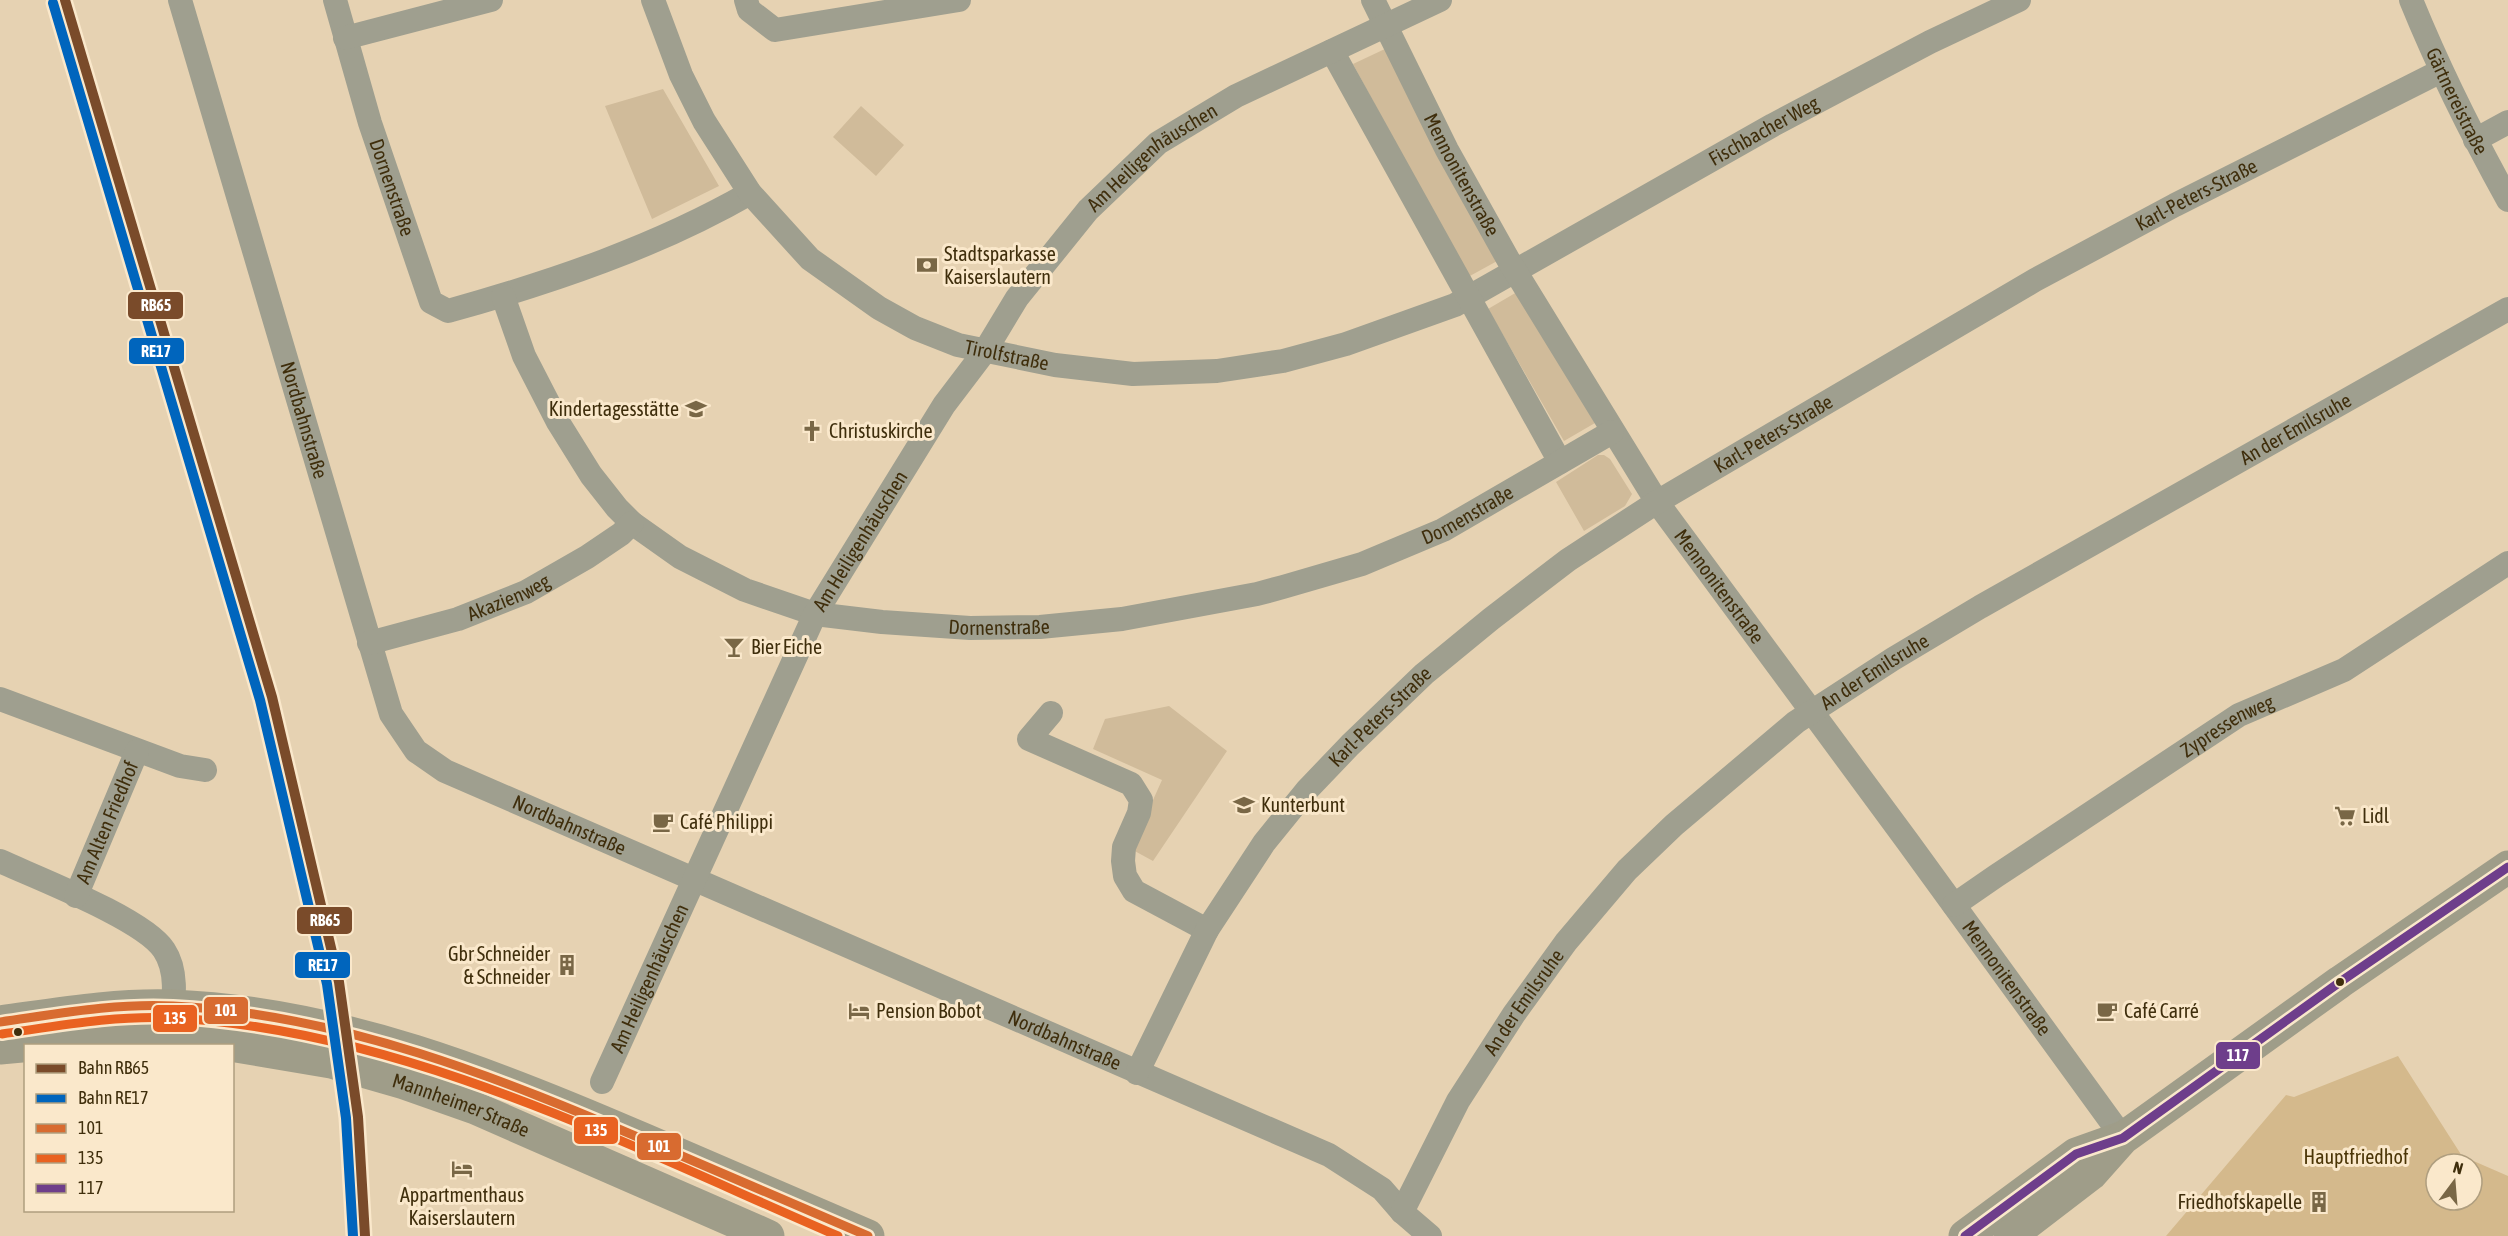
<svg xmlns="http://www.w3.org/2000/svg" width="2508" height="1236" viewBox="0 0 2508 1236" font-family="'Asap Condensed',sans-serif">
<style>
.green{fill:#d0bb9a}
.forest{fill:#d4b98c;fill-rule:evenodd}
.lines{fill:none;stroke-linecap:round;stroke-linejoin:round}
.street{stroke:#9f9f8f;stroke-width:24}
.secondary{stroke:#9f9d89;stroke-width:33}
.bus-1-casing{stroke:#fae8cb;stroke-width:14}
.bus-2-casing{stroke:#fae8cb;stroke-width:14}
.bus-3-casing{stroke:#fae8cb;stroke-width:14}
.bus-1{stroke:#d86b30;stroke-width:9}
.bus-2{stroke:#e96221;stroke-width:9}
.bus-3{stroke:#6e3e8b;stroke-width:9}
.rail-1-casing{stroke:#fae8cb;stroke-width:15}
.rail-2-casing{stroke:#fae8cb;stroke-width:15}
.rail-1{stroke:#7a4b2a;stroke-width:10}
.rail-2{stroke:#0065bd;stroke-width:10}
.bus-dot{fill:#3f2e0c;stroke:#fae8cb;stroke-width:2}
.labels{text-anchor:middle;stroke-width:6;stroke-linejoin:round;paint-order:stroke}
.street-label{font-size:20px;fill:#3f2e0c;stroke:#fae8cb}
.poi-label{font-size:20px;fill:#3f2e0c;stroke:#fae8cb;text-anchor:start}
.park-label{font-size:20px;fill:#4b3506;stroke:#fae8cb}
.line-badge{stroke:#fae8cb;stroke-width:2}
.badge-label{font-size:16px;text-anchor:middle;font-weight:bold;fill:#fff}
</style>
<rect width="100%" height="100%" fill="#e6d2b2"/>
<!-- green -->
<path class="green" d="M1387,48L1499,260L1468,277L1353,64Z
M663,89L719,186L652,219L605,106Z
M861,106L904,145L876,176L833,137Z
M1517,292L1595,423L1564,441L1488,309Z
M1598,455H1604L1610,459L1632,494L1625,506L1584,531L1556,482Z
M1169,706L1227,751L1153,861L1131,849L1162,780L1093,749L1105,719Z"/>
<!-- forest -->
<path class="forest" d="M2398,1056L2462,1156L2508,1176V1236H2166L2286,1095L2294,1097ZM2436,1164H2472V1200H2436Z"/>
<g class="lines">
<!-- street -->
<g class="street">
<path id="s1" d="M180,0L391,714L416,751L445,771L1329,1155L1382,1189L1402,1212L1430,1236"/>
<path id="s2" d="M335,0L370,123L431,302L448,311C552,282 656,247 750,193"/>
<path id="s3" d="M653,0L681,75L704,121L750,193L810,259L879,308L915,328L958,345L1055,365L1133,374L1217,371L1283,361L1346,344L1455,305L1773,125L1930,42L2019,0"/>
<path d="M746,0L749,10L775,30L959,0"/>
<path id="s4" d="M1373,0L1447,150L1509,261L1657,502L1908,842L2123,1138"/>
<path id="s5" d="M2411,0C2439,69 2472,135 2508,200"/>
<path d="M345,38L491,0"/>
<path d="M1332,51L1560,462"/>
<path d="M2475,140L2508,122"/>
<path id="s6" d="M503,296L524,356L558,422L591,475L617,508L632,523L680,557L745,590L815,614L882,622L970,628L1040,627L1122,619L1257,594L1283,587L1362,564L1443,530L1612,432"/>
<path id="s7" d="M369,643L458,619L526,592L587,557L621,534L632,523"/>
<path d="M0,699L180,766L205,770"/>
<path d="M1051,713L1029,739L1131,784L1141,800L1139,813L1124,847L1123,861L1125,876L1134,891L1207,930"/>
<path d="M0,861C37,878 144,919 164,950C178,971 174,999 171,1022"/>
<path id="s8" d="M76,896L137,751"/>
<path id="s9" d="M1954,905L1996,876L2239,715L2344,670L2508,563"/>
<path id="s10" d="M1137,1073L1207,930L1264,843L1307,790L1350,745L1424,674L1491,619L1568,560L1657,502L2035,280L2175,205L2441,71"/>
<path id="s11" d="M602,1082L815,614L944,405L985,351L1017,298L1088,210L1158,143L1236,96L1440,0"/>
<path id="s12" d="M1402,1212L1458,1101L1514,1014L1566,942L1627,870L1674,825L1796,722L1893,659L1980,607L2508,309"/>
</g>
<!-- secondary -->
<g class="secondary">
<path d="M0,1022C58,1014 114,1004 173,1006C339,1013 495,1075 645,1140C719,1172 794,1204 868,1236"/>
<path id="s13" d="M0,1048L98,1039L169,1040L224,1044L331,1062L404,1083L475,1108L768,1236"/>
<path d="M1965,1236L2076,1154L2121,1138"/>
<path d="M2010,1236L2091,1174L2123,1138L2340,982L2508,867"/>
</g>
<defs>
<path id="bus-1" d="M0,1022C57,1014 115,1003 173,1006C342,1014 500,1078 654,1144C725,1175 797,1205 868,1236"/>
<path id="bus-2" d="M2,1034C58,1026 116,1015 173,1018C404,1030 629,1146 838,1236"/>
<path id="bus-3" d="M1965,1236L2076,1154L2123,1138L2340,982L2508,867"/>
</defs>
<!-- bus-1 casing -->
<use href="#bus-1" class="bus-1-casing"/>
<!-- bus-2 casing -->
<use href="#bus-2" class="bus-2-casing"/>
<!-- bus-3 casing -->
<use href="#bus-3" class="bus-3-casing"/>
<!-- bus-1 -->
<use href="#bus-1" class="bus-1"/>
<!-- bus-2 -->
<use href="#bus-2" class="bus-2"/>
<!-- bus-3 -->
<use href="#bus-3" class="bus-3"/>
<defs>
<path id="rail-1" d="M65,0L272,697L339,982L358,1117L365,1236"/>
<path id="rail-2" d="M53,3L260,700L327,984L346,1118L353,1236"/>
</defs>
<!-- rail-1 casing -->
<use href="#rail-1" class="rail-1-casing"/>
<!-- rail-2 casing -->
<use href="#rail-2" class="rail-2-casing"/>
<!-- rail-1 -->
<use href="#rail-1" class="rail-1"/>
<!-- rail-2 -->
<use href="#rail-2" class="rail-2"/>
</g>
<!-- icons -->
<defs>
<symbol id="bank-bare" viewBox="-9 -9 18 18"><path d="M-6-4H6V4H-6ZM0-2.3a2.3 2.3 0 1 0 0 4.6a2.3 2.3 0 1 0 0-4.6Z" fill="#796746" stroke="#fae8cb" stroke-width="2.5" paint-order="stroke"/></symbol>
<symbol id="school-bare" viewBox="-9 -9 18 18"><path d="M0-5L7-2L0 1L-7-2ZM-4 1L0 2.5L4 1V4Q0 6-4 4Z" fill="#796746" stroke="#fae8cb" stroke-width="2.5" paint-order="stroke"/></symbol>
<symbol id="church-bare" viewBox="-9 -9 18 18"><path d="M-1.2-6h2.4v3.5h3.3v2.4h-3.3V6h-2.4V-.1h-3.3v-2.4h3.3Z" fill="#796746" stroke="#fae8cb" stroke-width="2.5" paint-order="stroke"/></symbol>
<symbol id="bar-bare" viewBox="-9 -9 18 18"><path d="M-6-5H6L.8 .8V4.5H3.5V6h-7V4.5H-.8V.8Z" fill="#796746" stroke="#fae8cb" stroke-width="2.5" paint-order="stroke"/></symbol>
<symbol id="supermarket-bare" viewBox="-9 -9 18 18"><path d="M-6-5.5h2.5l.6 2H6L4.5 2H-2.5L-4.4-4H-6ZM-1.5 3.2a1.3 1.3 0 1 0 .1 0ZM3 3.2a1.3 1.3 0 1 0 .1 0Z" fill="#796746" stroke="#fae8cb" stroke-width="2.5" paint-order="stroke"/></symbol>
<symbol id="cafe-bare" viewBox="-9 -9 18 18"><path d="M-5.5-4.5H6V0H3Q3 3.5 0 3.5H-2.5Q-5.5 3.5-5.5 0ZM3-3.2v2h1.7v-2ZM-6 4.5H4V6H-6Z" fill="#796746" stroke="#fae8cb" stroke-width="2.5" paint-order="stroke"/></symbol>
<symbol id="building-bare" viewBox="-9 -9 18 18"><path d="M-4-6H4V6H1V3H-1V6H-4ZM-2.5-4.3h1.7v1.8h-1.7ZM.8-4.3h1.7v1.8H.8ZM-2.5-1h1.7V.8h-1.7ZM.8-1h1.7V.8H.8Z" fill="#796746" stroke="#fae8cb" stroke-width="2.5" paint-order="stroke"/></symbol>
<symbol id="hotel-bare" viewBox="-9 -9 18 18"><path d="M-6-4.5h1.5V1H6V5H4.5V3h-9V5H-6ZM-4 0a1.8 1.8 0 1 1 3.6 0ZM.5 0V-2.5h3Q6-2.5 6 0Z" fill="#796746" stroke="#fae8cb" stroke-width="2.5" paint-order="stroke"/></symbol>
</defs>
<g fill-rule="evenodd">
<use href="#bank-bare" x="912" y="250" width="30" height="30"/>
<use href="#school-bare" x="681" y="394" width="30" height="30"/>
<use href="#church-bare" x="797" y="416" width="30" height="30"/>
<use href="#bar-bare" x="719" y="632" width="30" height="30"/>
<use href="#school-bare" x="1229" y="790" width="30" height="30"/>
<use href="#supermarket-bare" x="2330" y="801" width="30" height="30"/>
<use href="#cafe-bare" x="648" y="807" width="30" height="30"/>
<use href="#building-bare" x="552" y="950" width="30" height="30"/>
<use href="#hotel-bare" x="844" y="996" width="30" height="30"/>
<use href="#cafe-bare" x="2092" y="996" width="30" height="30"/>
<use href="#hotel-bare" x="447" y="1154" width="30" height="30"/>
<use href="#building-bare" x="2304" y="1187" width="30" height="30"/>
</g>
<!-- markers -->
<g class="bus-dot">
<circle cx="2340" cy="982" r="5"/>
<circle cx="18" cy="1032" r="5"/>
</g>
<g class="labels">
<!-- street labels -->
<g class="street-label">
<text dy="7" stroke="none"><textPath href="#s5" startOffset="111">Gärtnereistraße</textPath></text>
<text dy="7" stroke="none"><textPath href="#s3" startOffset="1342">Fischbacher Weg</textPath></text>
<text dy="7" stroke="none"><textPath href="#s11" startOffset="1086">Am Heiligenhäuschen</textPath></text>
<text dy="7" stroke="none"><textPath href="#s4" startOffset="196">Mennonitenstraße</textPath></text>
<text dy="7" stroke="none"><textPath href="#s2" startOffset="196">Dornenstraße</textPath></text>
<text dy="7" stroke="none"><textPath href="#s10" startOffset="1407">Karl-Peters-Straße</textPath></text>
<text dy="7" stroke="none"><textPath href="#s3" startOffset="528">Tirolfstraße</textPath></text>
<text dy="7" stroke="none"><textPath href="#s1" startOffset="438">Nordbahnstraße</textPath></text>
<text dy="7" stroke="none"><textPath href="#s12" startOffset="1215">An der Emilsruhe</textPath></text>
<text dy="7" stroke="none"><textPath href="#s10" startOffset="921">Karl-Peters-Straße</textPath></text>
<text dy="7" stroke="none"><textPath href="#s6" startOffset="1140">Dornenstraße</textPath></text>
<text dy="7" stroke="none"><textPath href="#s11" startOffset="600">Am Heiligenhäuschen</textPath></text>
<text dy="7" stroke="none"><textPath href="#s4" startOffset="682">Mennonitenstraße</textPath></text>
<text dy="7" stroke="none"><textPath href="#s7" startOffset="147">Akazienweg</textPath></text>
<text dy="7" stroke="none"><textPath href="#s6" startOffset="654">Dornenstraße</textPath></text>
<text dy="7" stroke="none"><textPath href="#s12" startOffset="729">An der Emilsruhe</textPath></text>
<text dy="7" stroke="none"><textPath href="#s10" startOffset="435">Karl-Peters-Straße</textPath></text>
<text dy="7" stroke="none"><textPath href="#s9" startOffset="327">Zypressenweg</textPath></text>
<text dy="7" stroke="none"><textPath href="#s8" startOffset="80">Am Alten Friedhof</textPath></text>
<text dy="7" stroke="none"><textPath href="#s1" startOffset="960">Nordbahnstraße</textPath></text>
<text dy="7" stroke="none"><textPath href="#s11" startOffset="114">Am Heiligenhäuschen</textPath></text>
<text dy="7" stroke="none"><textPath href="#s4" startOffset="1168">Mennonitenstraße</textPath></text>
<text dy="7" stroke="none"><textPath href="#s12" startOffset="243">An der Emilsruhe</textPath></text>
<text dy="7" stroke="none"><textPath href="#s1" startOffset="1500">Nordbahnstraße</textPath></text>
<text dy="7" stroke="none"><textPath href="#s13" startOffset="470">Mannheimer Straße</textPath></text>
</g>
<!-- poi labels -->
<g class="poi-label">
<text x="944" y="261">Stadtsparkasse<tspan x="944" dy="23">Kaiserslautern</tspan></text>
<text x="679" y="416" text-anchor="end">Kindertagesstätte</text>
<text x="829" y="438">Christuskirche</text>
<text x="751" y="654">Bier Eiche</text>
<text x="1261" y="812">Kunterbunt</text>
<text x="2362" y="823">Lidl</text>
<text x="680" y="829">Café Philippi</text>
<text x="550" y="961" text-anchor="end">Gbr Schneider<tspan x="550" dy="23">&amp; Schneider</tspan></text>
<text x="876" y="1018">Pension Bobot</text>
<text x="2124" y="1018">Café Carré</text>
<text x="462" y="1202" text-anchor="middle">Appartmenthaus<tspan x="462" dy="23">Kaiserslautern</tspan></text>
<text x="2302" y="1209" text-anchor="end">Friedhofskapelle</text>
</g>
<!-- park labels -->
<g class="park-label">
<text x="2356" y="1164">Hauptfriedhof</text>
</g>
</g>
<g class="line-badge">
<rect x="127" y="291" width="57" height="29" rx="6" fill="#7a4b2a"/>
<rect x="128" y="337" width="57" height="28" rx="6" fill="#0065bd"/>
<rect x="296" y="906" width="57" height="29" rx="6" fill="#7a4b2a"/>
<rect x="294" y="951" width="57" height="28" rx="6" fill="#0065bd"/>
<rect x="203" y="996" width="46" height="29" rx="6" fill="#d86b30"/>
<rect x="152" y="1004" width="46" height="29" rx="6" fill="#e96221"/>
<rect x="2215" y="1041" width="46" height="29" rx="6" fill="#6e3e8b"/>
<rect x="573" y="1116" width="46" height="29" rx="6" fill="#e96221"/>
<rect x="636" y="1132" width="46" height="29" rx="6" fill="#d86b30"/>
</g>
<g class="badge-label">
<text x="156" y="311">RB65</text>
<text x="156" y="357">RE17</text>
<text x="325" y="926">RB65</text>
<text x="323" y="971">RE17</text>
<text x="226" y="1016">101</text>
<text x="175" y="1024">135</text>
<text x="2238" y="1061">117</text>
<text x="596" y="1136">135</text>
<text x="659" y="1152">101</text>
</g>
<!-- legend -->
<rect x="24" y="1044" width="210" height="168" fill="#fae8cb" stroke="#af9e7f" stroke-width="1.5"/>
<rect x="36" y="1064" width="30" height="9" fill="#7a4b2a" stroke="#af9e7f" stroke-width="1.5"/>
<text x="78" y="1074" font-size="18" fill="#3f2e0c">Bahn RB65</text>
<rect x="36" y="1094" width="30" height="9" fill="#0065bd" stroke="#af9e7f" stroke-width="1.5"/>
<text x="78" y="1104" font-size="18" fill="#3f2e0c">Bahn RE17</text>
<rect x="36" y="1124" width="30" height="9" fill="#d86b30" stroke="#af9e7f" stroke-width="1.5"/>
<text x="78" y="1134" font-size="18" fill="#3f2e0c">101</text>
<rect x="36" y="1154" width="30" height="9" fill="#e96221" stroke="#af9e7f" stroke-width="1.5"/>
<text x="78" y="1164" font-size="18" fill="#3f2e0c">135</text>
<rect x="36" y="1184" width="30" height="9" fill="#6e3e8b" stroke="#af9e7f" stroke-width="1.5"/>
<text x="78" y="1194" font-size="18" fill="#3f2e0c">117</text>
<!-- north arrow -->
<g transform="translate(2454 1182) rotate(16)"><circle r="28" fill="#fae8cb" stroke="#af9e7f" stroke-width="1.5"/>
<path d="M0-4.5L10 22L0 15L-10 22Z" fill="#796746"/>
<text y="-9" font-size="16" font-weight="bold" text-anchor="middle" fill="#3f2e0c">N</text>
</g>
</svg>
